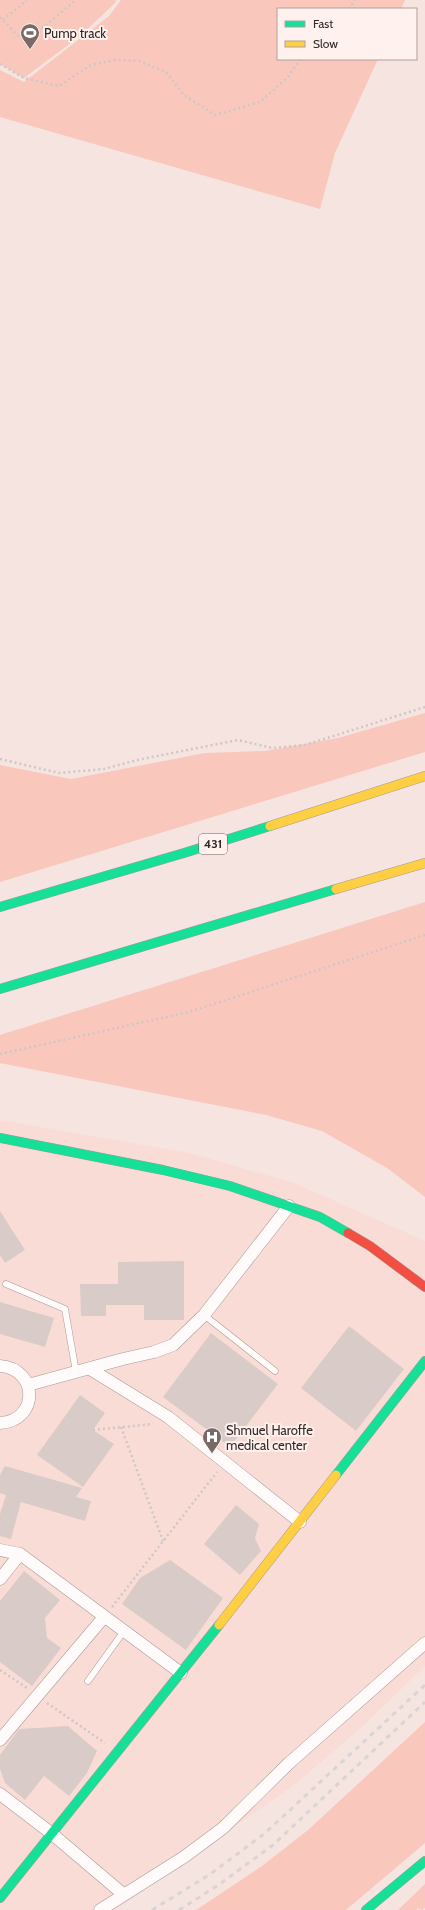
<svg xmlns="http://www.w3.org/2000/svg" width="425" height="1910" viewBox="0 0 425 1910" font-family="Cabin,sans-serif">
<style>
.built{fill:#fadcd6}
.green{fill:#fac7bc}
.building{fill:#d9ccc8}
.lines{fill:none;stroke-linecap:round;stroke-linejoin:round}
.lane-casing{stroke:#a79a97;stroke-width:7}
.street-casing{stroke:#a79a97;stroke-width:13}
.fast-casing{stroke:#a79a97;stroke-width:10}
.slow-casing{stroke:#a79a97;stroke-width:10}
.jam-casing{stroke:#a79a97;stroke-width:10}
.path{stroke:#cdc7c5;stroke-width:2.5;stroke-dasharray:2 3;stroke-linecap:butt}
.lane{stroke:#fefbfa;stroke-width:6}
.street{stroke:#fefbfa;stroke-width:12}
.fast{stroke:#16e098;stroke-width:9}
.slow{stroke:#ffcf43;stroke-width:9}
.jam{stroke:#f24e42;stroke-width:9}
.rail{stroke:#dad5d4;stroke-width:3;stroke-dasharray:5 5;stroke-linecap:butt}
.labels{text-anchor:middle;stroke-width:4;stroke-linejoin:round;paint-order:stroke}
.shield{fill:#fef1ee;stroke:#716461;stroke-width:1}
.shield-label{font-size:12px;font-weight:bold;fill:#342825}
.poi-label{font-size:13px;fill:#342825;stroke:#fef1ee;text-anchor:start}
</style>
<rect width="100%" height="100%" fill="#f6e4e0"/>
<!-- built -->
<path class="built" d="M0,1120L189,1153L294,1183L425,1241V1666L364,1725L297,1783L116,1910H0Z"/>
<!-- green -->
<path class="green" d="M0,0H116L115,3L80,36L24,78L0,64Z
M121,0H405L401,9H278V59H378L335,153L320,209L0,117V70L24,82L109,16Z
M425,713V752L0,882V765L71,779L205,753L265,751L338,738Z
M425,902V1197L387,1168L322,1131L266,1115L0,1063V1035Z
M425,1722V1843L346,1910H196L262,1866L308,1830Z
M425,1884V1908L422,1910L417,1908V1910H398Z"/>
<!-- building -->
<path class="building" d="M0,1211L25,1250L5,1263L0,1255Z
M184,1261V1320H144V1305H106V1316H81L80,1284H118V1262Z
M0,1302L54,1318L45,1347L0,1334Z
M349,1326L404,1369L356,1431L301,1388Z
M211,1333L278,1384L230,1447L163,1397Z
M80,1395L105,1413L93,1430L114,1444L83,1487L37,1455Z
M5,1466L82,1488L76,1497L91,1501L85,1521L21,1502L11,1539L0,1536V1514L6,1495L0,1493V1475Z
M236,1505L259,1524L255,1538L261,1551L240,1575L204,1544Z
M170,1560L223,1598L186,1650L122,1604L140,1578Z
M24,1571L60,1600L45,1618L47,1638L61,1648L32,1686L0,1662V1601Z
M68,1726L97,1751L87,1773L69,1796L44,1776L25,1800L5,1783L0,1769V1755L19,1729Z"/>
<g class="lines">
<defs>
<path id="lane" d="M6,1284L65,1309L76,1372
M204,1315L275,1371
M88,1681L124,1631"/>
<path id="street" d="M0,1366C39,1369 39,1421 0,1423
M90,1369L168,1417L300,1522
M28,1385L123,1359L154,1352L173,1345L204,1315L289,1206
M0,1550L20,1554L181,1673
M0,1579L20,1554
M0,1740L104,1617
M0,1794L51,1833L123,1894
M100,1910L184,1857L223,1828L288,1764L425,1643"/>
<path id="fast" d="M0,907L184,853L270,826
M0,989L336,889
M0,1138L163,1170L230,1186L320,1217L348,1233
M336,1475L425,1361
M0,1898L219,1625
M366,1910L425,1861"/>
<path id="slow" d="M270,826L425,776
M336,889L425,863
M219,1625L336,1475"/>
<path id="jam" d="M348,1233L370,1246L425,1287"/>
</defs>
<!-- lane casing -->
<use href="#lane" class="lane-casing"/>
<!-- street casing -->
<use href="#street" class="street-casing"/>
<!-- fast casing -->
<use href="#fast" class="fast-casing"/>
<!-- slow casing -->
<use href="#slow" class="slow-casing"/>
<!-- jam casing -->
<use href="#jam" class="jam-casing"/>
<!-- path -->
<path class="path" d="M349,9L355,0
M0,17L17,35L25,40L29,39L76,0
M3,20L27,0
M0,64L24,78L59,86L91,65L116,60L139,61L166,72L184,95L215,115L260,102L288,77L300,59
M0,759L59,773L104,769L137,760L238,740L272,748L305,745L425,707
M0,1054L189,1012L425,935
M121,1427L163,1541
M93,1430L153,1424
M112,1607L217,1472
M0,1670L27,1688
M47,1703L105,1743"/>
<!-- lane -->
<use href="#lane" class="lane"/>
<!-- street -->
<use href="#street" class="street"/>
<!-- fast -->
<use href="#fast" class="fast"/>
<!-- slow -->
<use href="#slow" class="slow"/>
<!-- jam -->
<use href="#jam" class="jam"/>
<!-- rail -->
<path class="rail" d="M152,1910L209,1875L264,1834L425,1685
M179,1910L217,1886L273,1845L425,1702"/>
</g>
<!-- icons -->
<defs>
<symbol id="stadium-pin" viewBox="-11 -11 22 30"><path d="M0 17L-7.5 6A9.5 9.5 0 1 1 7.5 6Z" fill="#786a66" stroke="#fef1ee"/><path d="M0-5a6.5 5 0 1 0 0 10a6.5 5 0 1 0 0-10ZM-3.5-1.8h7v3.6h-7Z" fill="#fff"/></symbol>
<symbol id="hospital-pin" viewBox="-11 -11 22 30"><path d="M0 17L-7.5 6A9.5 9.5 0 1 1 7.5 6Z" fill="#786a66" stroke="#fef1ee"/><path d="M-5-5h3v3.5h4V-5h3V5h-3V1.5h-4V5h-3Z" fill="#fff"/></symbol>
</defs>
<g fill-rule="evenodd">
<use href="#stadium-pin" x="19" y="22" width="22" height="30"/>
<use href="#hospital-pin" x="201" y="1426" width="22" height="30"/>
</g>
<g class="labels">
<!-- shield labels -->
<rect class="shield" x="199" y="834" width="28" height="20" rx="3"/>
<g class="shield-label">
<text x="213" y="848">431</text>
</g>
<!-- poi labels -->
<g class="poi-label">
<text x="44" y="38">Pump track</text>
<text x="226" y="1435">Shmuel Haroffe<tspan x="226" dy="15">medical center</tspan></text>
</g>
</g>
<!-- legend -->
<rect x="277" y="8" width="140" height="52" fill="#fef1ee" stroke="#ada19e"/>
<rect x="285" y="21" width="20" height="6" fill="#16e098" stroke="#ada19e"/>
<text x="313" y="28" font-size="12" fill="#342825">Fast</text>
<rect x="285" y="41" width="20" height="6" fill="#ffcf43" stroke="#ada19e"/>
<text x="313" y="48" font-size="12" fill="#342825">Slow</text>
</svg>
